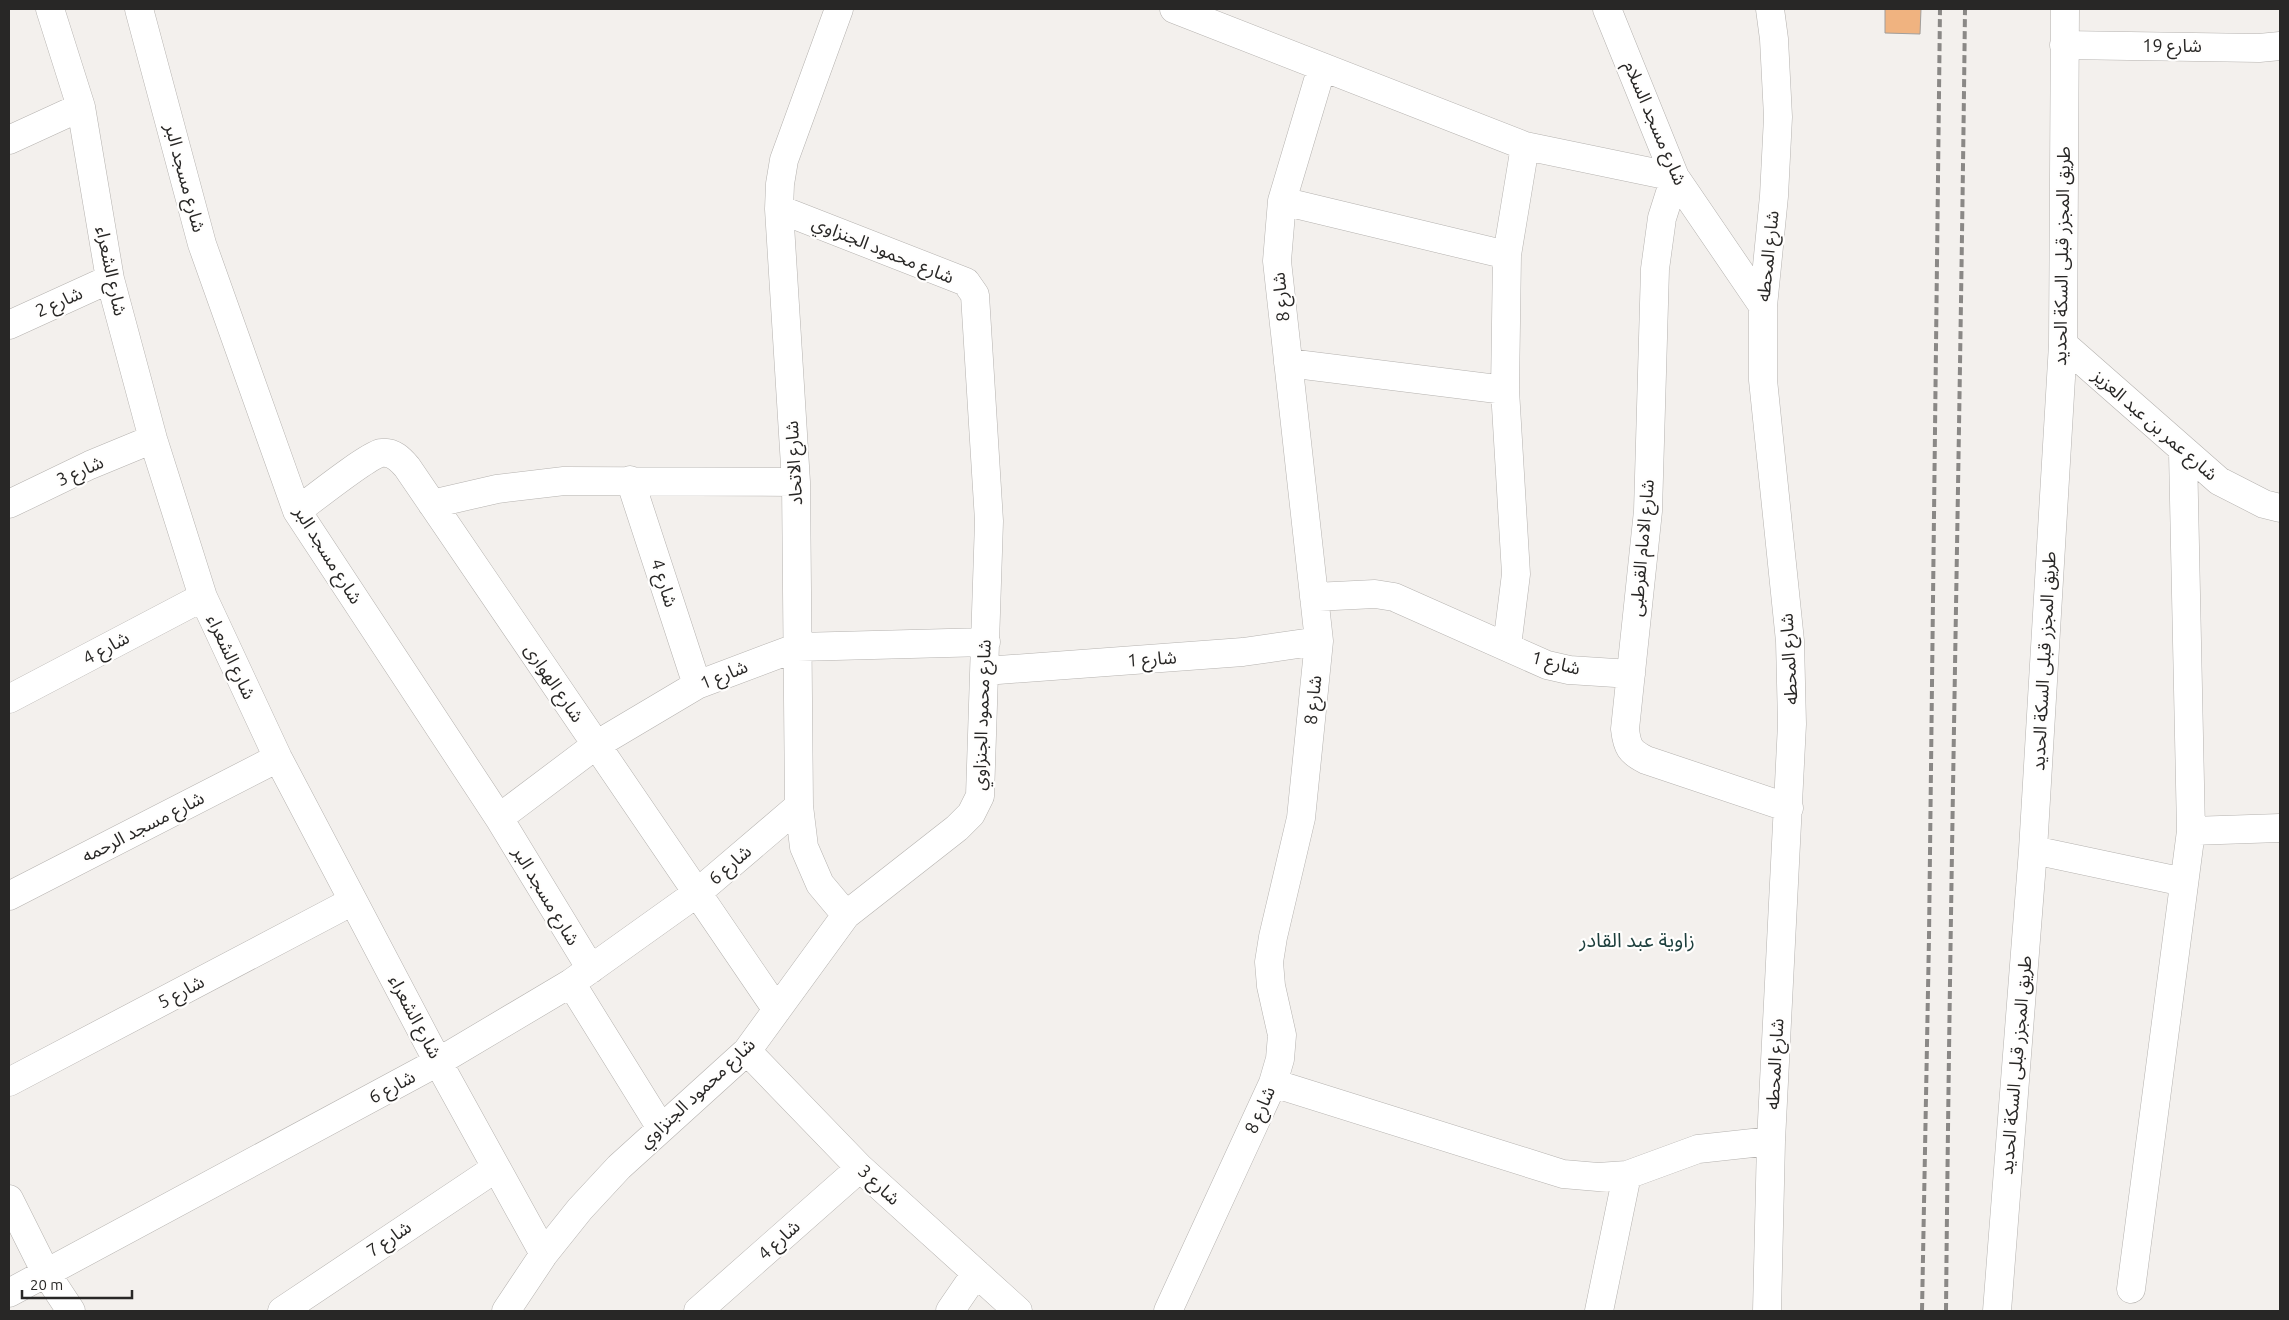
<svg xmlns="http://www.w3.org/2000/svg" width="2289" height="1320" viewBox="0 0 2289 1320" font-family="Ubuntu,'Noto Sans Arabic',sans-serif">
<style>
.building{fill:#f0b380;stroke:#a19e9b}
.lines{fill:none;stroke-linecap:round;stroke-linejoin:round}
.minor-casing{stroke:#b5b2af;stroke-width:29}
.minor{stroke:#fff;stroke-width:28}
.rail{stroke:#8a8886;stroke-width:4;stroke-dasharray:8 4;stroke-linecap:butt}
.labels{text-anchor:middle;stroke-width:4.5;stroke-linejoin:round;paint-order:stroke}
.street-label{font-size:18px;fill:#282726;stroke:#fffefd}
.quarter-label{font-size:20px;fill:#1c3e3c;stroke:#fffefd}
</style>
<rect width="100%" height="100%" fill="#f3f0ed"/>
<!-- building -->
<path class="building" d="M1885,9H1921L1920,34L1885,33Z"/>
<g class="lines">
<defs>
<path id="minor" d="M50,9L81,107L110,279L153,439L203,597L278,758L438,1062L544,1254
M139,9L202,244L297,511L499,818L591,969
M839,9L784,160L780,184L779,209L796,482L799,806L804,847L820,884L846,915
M1174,9L1525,146L1675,177L1662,218L1655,269L1648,511L1625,729C1627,747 1630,752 1646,760L1789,808
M1607,9L1675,177L1763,306
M2064,45L2259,48L2280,46
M9,140L81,107
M1282,201L1507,255
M9,325L110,279
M2063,344L2219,481L2264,504L2280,508
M1288,363L1505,390
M630,480L697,685
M9,504L90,465L153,439
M432,504L497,489L564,481L796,482
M297,511C312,500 367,456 381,453C393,451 401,460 407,467L777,1010
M1314,597L1375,594L1394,597L1547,665L1569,670L1631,674
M1507,646L1516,574L1505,390L1507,255L1525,146
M985,671L1243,652L1319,641
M9,699L203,597
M499,818L596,745L697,685L798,647L986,642
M2191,831L2280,828
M2033,850L2184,882
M9,896L278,758
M571,983L661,1128
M747,1051L860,1168L1018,1311
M9,1082L353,901
M1273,1083L1563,1174L1598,1177L1627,1175L1698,1149L1771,1141
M9,1199L46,1273L71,1311
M2131,1289L2191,831L2183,452
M9,1293L438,1062L571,983L697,893L799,806
M282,1311L496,1168
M506,1311L544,1254L580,1209L619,1167L747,1051L846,915L957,828L971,814L980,796L989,521L975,295L966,282L779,209
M698,1311L860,1168
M950,1311L976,1273
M1168,1311L1273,1083L1280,1059L1282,1035L1271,986L1269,962L1273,937L1301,818L1319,641L1277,261L1282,201L1322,67
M1599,1311L1627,1175
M1767,1311L1771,1141L1792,724L1790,641L1763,380V306L1774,196L1778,117L1774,39L1770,9
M1997,1311L2033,850L2063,344L2065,9"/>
</defs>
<!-- minor casing -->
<use href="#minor" class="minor-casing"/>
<!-- minor -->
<use href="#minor" class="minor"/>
<!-- rail -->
<path class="rail" d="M1922,1311L1929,937L1940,9
M1946,1311C1950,877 1960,443 1965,9"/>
</g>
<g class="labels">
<!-- street labels -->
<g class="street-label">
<text x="2172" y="52">شارع 19</text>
<text transform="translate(1655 123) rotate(67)" y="6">شارع مسجد السلام</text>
<text transform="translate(185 178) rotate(75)" y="6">شارع مسجد البر</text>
<text transform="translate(883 250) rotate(22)" y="6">شارع محمود الجنزاوي</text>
<text transform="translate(1768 256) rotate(-84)" y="6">شارع المحطه</text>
<text transform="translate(2062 256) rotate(-89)" y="6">طريق المجزر قبلى السكة الحديد</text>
<text transform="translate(111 271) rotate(78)" y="6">شارع الشعراء</text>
<text transform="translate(1281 297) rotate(-96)" y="6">شارع 8</text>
<text transform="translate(59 302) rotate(-24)" y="6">شارع 2</text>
<text transform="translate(2155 425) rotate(41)" y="6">شارع عمر بن عبد العزيز</text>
<text transform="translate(794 463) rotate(-93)" y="6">شارع الاتحاد</text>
<text transform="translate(80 471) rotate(-24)" y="6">شارع 3</text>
<text transform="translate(1642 548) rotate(-85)" y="6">شارع الامام القرطبى</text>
<text transform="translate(328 555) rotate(58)" y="6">شارع مسجد البر</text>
<text transform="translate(664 583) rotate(72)" y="6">شارع 4</text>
<text transform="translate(106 648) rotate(-28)" y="6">شارع 4</text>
<text transform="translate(231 657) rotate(65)" y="6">شارع الشعراء</text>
<text transform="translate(1152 659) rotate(-4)" y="6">شارع 1</text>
<text transform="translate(1789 659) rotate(-93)" y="6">شارع المحطه</text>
<text transform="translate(2044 661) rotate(-87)" y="6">طريق المجزر قبلى السكة الحديد</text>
<text transform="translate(1556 663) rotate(14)" y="6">شارع 1</text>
<text transform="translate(724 675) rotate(-22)" y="6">شارع 1</text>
<text transform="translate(554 683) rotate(56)" y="6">شارع الهوارى</text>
<text transform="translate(1313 700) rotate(-84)" y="6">شارع 8</text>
<text transform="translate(982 715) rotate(-88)" y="6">شارع محمود الجنزاوي</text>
<text transform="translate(143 827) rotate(-27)" y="6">شارع مسجد الرحمه</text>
<text transform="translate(730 865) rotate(-41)" y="6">شارع 6</text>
<text transform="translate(546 896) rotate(59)" y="6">شارع مسجد البر</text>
<text transform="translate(181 992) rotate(-28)" y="6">شارع 5</text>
<text transform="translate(415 1017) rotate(62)" y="6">شارع الشعراء</text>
<text transform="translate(1775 1064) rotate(-87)" y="6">شارع المحطه</text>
<text transform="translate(2016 1065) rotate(-85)" y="6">طريق المجزر قبلى السكة الحديد</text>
<text transform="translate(392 1087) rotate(-28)" y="6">شارع 6</text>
<text transform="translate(697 1093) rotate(-43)" y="6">شارع محمود الجنزاوي</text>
<text transform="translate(1260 1110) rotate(-66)" y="6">شارع 8</text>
<text transform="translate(879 1185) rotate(43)" y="6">شارع 3</text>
<text transform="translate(389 1239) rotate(-34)" y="6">شارع 7</text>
<text transform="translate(779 1240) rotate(-42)" y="6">شارع 4</text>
</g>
<!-- quarter labels -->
<g class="quarter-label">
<text x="1637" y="947">زاوية عبد القادر</text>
</g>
</g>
<!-- border -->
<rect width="2289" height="1320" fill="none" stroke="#282726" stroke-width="20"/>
<!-- scale -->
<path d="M22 1290v8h110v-8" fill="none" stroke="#282726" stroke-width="2.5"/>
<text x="30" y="1290" font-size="15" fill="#282726" stroke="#fffefd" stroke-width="4" paint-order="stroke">20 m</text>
</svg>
